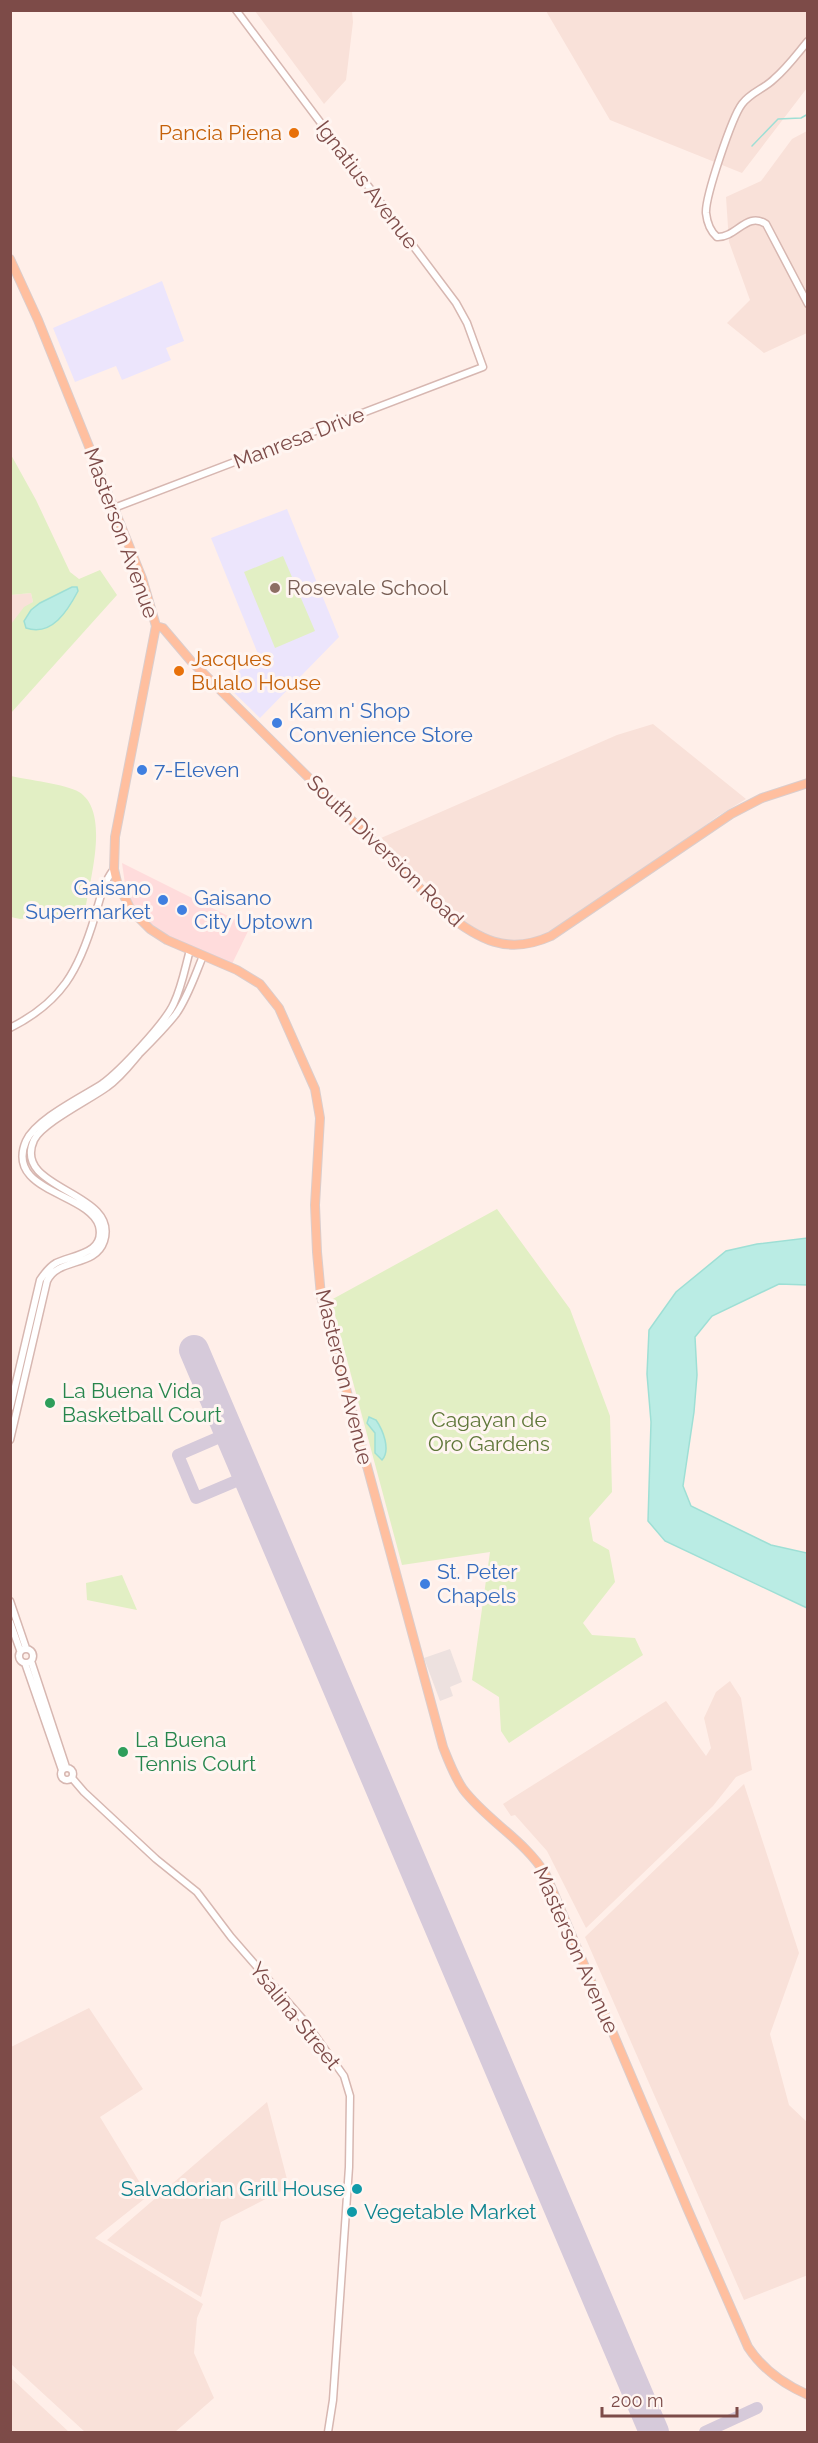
<svg xmlns="http://www.w3.org/2000/svg" width="818" height="2443" viewBox="0 0 818 2443" font-family="Raleway,sans-serif">
<style>
.residential{fill:#f9e1d9}
.commercial{fill:#ffdcdc}
.industrial{fill:#ede1df}
.education{fill:#ece5fc}
.green{fill:#e2efc4}
.water{fill:#baece4;stroke:#9edfd5;stroke-width:1.5}
.lines{fill:none;stroke-linecap:round;stroke-linejoin:round}
.stream{stroke:#9edfd5;stroke-width:1.5}
.taxiway{stroke:#d6cada;stroke-width:12}
.runway{stroke:#d6cada;stroke-width:30}
.minor-casing{stroke:#d7b7b1;stroke-width:9}
.major-casing{stroke:#dbcdcc;stroke-width:10}
.minor{stroke:#fff;stroke-width:6}
.major{stroke:#ffbf9f;stroke-width:8}
.food-dot{fill:#e8710a;stroke:#fff5f1;stroke-width:2}
.education-dot{fill:#8d6e63;stroke:#fff5f1;stroke-width:2}
.shop-dot{fill:#3f7fe0;stroke:#fff5f1;stroke-width:2}
.leisure-dot{fill:#2e9e5b;stroke:#fff5f1;stroke-width:2}
.culture-dot{fill:#0f9aa8;stroke:#fff5f1;stroke-width:2}
.labels{text-anchor:middle;stroke-width:6;stroke-linejoin:round;paint-order:stroke}
.food-label{font-size:21px;fill:#c56008;stroke:#fff5f1;text-anchor:end}
.street-label{font-size:21px;fill:#7d4b48;stroke:#fff5f1}
.education-label{font-size:21px;fill:#785e54;stroke:#fff5f1;text-anchor:start}
.shop-label{font-size:21px;fill:#366cbe;stroke:#fff5f1;text-anchor:start}
.leisure-label{font-size:21px;fill:#27864d;stroke:#fff5f1;text-anchor:start}
.park-label{font-size:21px;fill:#5f7739;stroke:#fff5f1}
.culture-label{font-size:21px;fill:#0d838f;stroke:#fff5f1;text-anchor:end}
</style>
<rect width="100%" height="100%" fill="#ffefe9"/>
<!-- residential -->
<path class="residential" d="M255,11H352L353,22L346,80L324,104Z
M546,11H807V88L742,173L610,120Z
M807,131V333L764,353L727,323L750,300L729,242L726,197L761,181L792,139Z
M31,593L33,602L11,624V595Z
M653,724L746,799L718,816L579,918L529,943L499,942L469,926L381,838L617,735Z
M730,1681L741,1698L752,1770L736,1777L713,1806L586,1928L547,1851L515,1815L511,1816L503,1804L666,1701L706,1756L711,1748L704,1718L716,1692Z
M744,1784L799,1953L770,2034L789,2105L807,2122L808,2197L806,2198L808,2275L744,2300L585,1937Z
M89,2008L143,2089L100,2117L148,2196L95,2238L203,2304L197,2318L194,2353L214,2398L175,2432H85L11,2364V2047Z
M267,2102L289,2187L221,2222L201,2297L107,2240Z
M10,2378H11L69,2432H11Z"/>
<!-- commercial -->
<path class="commercial" d="M122,863L250,927L232,964L172,938L151,924L137,910L126,891Z"/>
<!-- industrial -->
<path class="industrial" d="M450,1649L462,1682L450,1687L453,1696L440,1701L424,1658Z"/>
<!-- education -->
<path class="education" d="M162,281L184,341L166,348L171,360L122,380L116,366L75,382L53,328Z
M287,509L339,637L260,718L225,684L258,654L211,538Z"/>
<!-- green -->
<path class="green" d="M10,453L36,500L70,572L79,579L100,570L117,595L11,713V624L24,607L33,602L31,593L11,595Z
M283,556L315,631L275,648L244,572Z
M11,776C27,780 66,784 79,792C111,812 89,882 85,912L20,919L11,917Z
M497,1209L570,1309L610,1416L612,1492L589,1518L593,1541L609,1550L615,1582L583,1623L592,1635L635,1638L643,1655L509,1743L501,1731L499,1697L472,1680L490,1552L402,1565L331,1300Z
M122,1575L137,1610L87,1600L86,1583Z"/>
<!-- water -->
<path class="water" d="M72,587H77L78,591C68,610 52,637 26,628L24,621L31,610L40,603Z
M807,1238V1285L779,1284L712,1316L695,1337L697,1375L694,1412L683,1486L691,1506L771,1545L807,1553V1608L665,1541L648,1521L651,1422L647,1374L649,1330L676,1292L726,1251L757,1244Z
M369,1417L376,1420C383,1430 391,1450 382,1460L375,1453V1433L367,1423Z"/>
<g class="lines">
<!-- stream -->
<path class="stream" d="M752,146L778,119L801,118L808,114"/>
<!-- taxiway -->
<path class="taxiway" d="M229,1433L178,1455L196,1498L248,1476
M705,2432L757,2408"/>
<!-- runway -->
<path class="runway" d="M194,1350L654,2432"/>
<defs>
<path id="minor" d="M808,41C797,54 787,68 774,79C764,89 751,92 742,104C732,117 705,197 706,213C707,222 710,231 717,237C736,238 747,211 766,224L808,304
M114,508L483,367L467,323L456,303L236,10
M10,1028C62,1002 79,970 95,916C100,899 103,883 114,869
M10,1408L40,1280C44,1274 49,1267 56,1263C72,1255 106,1254 99,1226C90,1193 4,1192 26,1141C36,1119 82,1097 102,1084C120,1071 166,1022 174,1003C182,986 185,968 190,950
M10,1440L47,1281C58,1257 95,1268 104,1241C120,1191 11,1190 34,1140C42,1123 91,1099 107,1087C120,1078 129,1066 139,1054C152,1041 165,1028 176,1014C188,997 195,975 203,956
M10,1601L26,1648
M10,1622L20,1650
M19 1656a7 7 0 1 1 14 0a7 7 0 1 1-14 0Z
M31,1661L66,1767
M25,1663L62,1770
M61 1774a6 6 0 1 1 12 0a6 6 0 1 1-12 0Z
M72,1778L84,1792L156,1859L197,1892L231,1937L306,2023L344,2076L350,2096L349,2167L333,2400L328,2432"/>
<path id="major" d="M10,259L38,320L142,578L156,626L115,837L114,869L117,882L131,910L150,929L167,940L237,970L260,984L279,1008L315,1089L320,1118L315,1205L317,1252L321,1296L443,1747C449,1762 454,1776 463,1789C487,1821 525,1840 546,1875L688,2210L748,2347C763,2370 783,2384 808,2395
M156,626L163,628L191,661L444,912C478,939 507,956 551,936L731,814L762,798L808,783"/>
</defs>
<!-- minor casing -->
<use href="#minor" class="minor-casing"/>
<!-- major casing -->
<use href="#major" class="major-casing"/>
<!-- minor -->
<use href="#minor" class="minor"/>
<!-- major -->
<use href="#major" class="major"/>
</g>
<!-- markers -->
<g class="food-dot">
<circle cx="294" cy="133" r="6"/>
<circle cx="179" cy="671" r="6"/>
</g>
<circle class="education-dot" cx="275" cy="588" r="6"/>
<g class="shop-dot">
<circle cx="277" cy="723" r="6"/>
<circle cx="142" cy="770" r="6"/>
<circle cx="163" cy="900" r="6"/>
<circle cx="182" cy="910" r="6"/>
<circle cx="425" cy="1584" r="6"/>
</g>
<g class="leisure-dot">
<circle cx="50" cy="1403" r="6"/>
<circle cx="123" cy="1752" r="6"/>
</g>
<g class="culture-dot">
<circle cx="357" cy="2189" r="6"/>
<circle cx="352" cy="2212" r="6"/>
</g>
<g class="labels">
<!-- food labels -->
<g class="food-label">
<text x="282" y="140">Pancia Piena</text>
<text x="191" y="666" text-anchor="start">Jacques<tspan x="191" dy="24">Bulalo House</tspan></text>
</g>
<!-- street labels -->
<g class="street-label">
<text transform="translate(367 185) rotate(53)" y="7">Ignatius Avenue</text>
<text transform="translate(299 438) rotate(-21)" y="7">Manresa Drive</text>
<text transform="translate(121 533) rotate(70)" y="7">Masterson Avenue</text>
<text transform="translate(385 851) rotate(44)" y="7">South Diversion Road</text>
<text transform="translate(344 1377) rotate(76)" y="7">Masterson Avenue</text>
<text transform="translate(576 1950) rotate(66)" y="7">Masterson Avenue</text>
<text transform="translate(295 2016) rotate(51)" y="7">Ysalina Street</text>
</g>
<!-- education labels -->
<g class="education-label">
<text x="287" y="595">Rosevale School</text>
</g>
<!-- shop labels -->
<g class="shop-label">
<text x="289" y="718">Kam n' Shop<tspan x="289" dy="24">Convenience Store</tspan></text>
<text x="154" y="777">7-Eleven</text>
<text x="151" y="895" text-anchor="end">Gaisano<tspan x="151" dy="24">Supermarket</tspan></text>
<text x="194" y="905">Gaisano<tspan x="194" dy="24">City Uptown</tspan></text>
<text x="437" y="1579">St. Peter<tspan x="437" dy="24">Chapels</tspan></text>
</g>
<!-- leisure labels -->
<g class="leisure-label">
<text x="62" y="1398">La Buena Vida<tspan x="62" dy="24">Basketball Court</tspan></text>
<text x="135" y="1747">La Buena<tspan x="135" dy="24">Tennis Court</tspan></text>
</g>
<!-- park labels -->
<g class="park-label">
<text x="489" y="1427">Cagayan de<tspan x="489" dy="24">Oro Gardens</tspan></text>
</g>
<!-- culture labels -->
<g class="culture-label">
<text x="345" y="2196">Salvadorian Grill House</text>
<text x="364" y="2219" text-anchor="start">Vegetable Market</text>
</g>
</g>
<!-- border -->
<rect width="818" height="2443" fill="none" stroke="#7d4b48" stroke-width="24"/>
<!-- scale -->
<path d="M602 2407v9h135v-9" fill="none" stroke="#7d4b48" stroke-width="3"/>
<text x="611" y="2407" font-size="18" fill="#7d4b48" stroke="#fff5f1" stroke-width="4.5" paint-order="stroke">200 m</text>
</svg>
